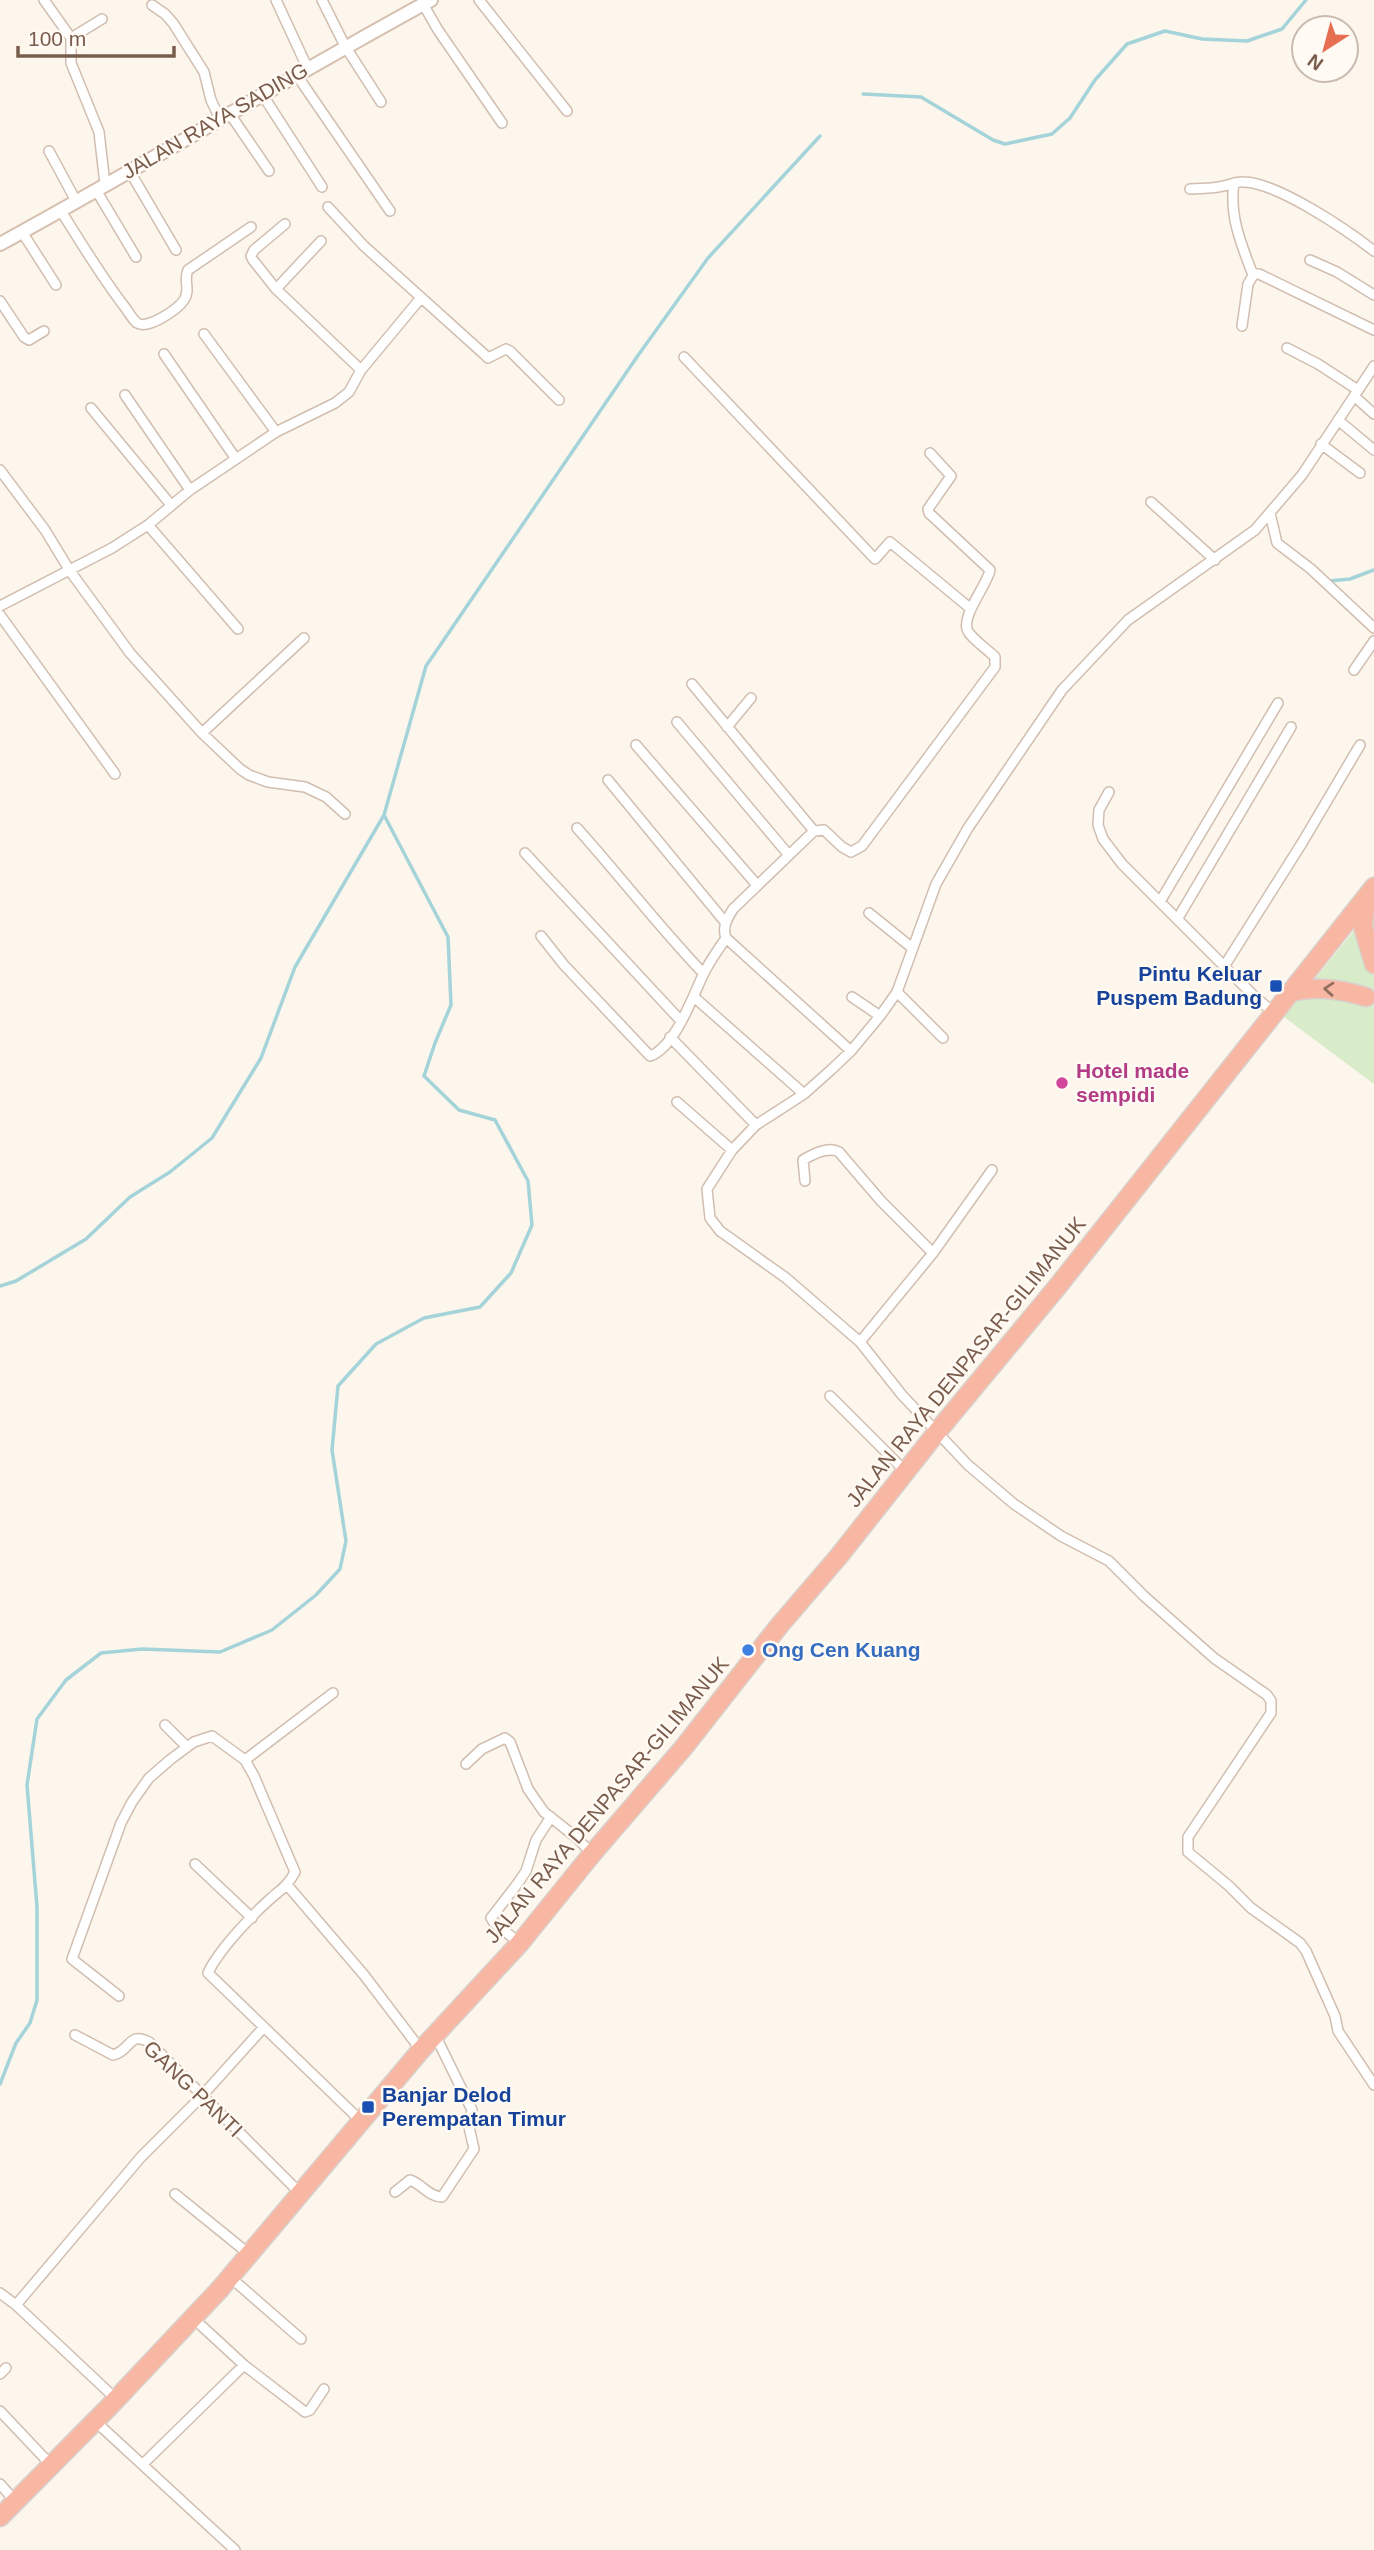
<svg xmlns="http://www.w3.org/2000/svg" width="1374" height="2550" viewBox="0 0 1374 2550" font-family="Arial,sans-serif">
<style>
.green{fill:#d8ecc9}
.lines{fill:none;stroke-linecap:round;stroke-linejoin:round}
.stream{stroke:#a5d3da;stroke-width:3.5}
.street-casing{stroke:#d1beb0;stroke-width:12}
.secondary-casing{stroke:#d6c0b0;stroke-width:16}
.highway-casing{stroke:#dad1cd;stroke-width:21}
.street{stroke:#fff;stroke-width:9}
.secondary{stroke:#fff;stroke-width:12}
.highway{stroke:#f7b7a3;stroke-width:18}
.oneway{stroke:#936e5e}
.transit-dot{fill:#1a4fb4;stroke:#fffaf3;stroke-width:2.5}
.hotel-dot{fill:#d1479c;stroke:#fffaf3;stroke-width:2.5}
.shop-dot{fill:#3f7fe0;stroke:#fffaf3;stroke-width:2.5}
.labels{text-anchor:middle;stroke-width:5;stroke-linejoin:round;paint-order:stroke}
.street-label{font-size:21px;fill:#7a5c4d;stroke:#fffaf3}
.transit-label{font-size:21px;font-weight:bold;fill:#164399;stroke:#fffaf3;text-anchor:end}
.hotel-label{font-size:21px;font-weight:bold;fill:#b23c85;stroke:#fffaf3;text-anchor:start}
.shop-label{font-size:21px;font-weight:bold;fill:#366cbe;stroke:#fffaf3;text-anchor:start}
</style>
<rect width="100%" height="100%" fill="#fdf6ec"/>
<!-- green -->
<path class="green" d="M1374,906V1084L1284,1017Z"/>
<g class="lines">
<!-- stream -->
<path class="stream" d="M863,94L921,97L993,140L1005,144L1052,134L1070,118L1095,80L1127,44L1165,31L1202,39L1247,41L1282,29L1306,0
M1329,581L1350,579L1374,570
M0,1286L16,1281L86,1239L130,1197L170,1172L212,1138L261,1058L295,967L384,815L426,666L639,354L708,258L820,136
M0,2084L16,2043L30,2023L37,2000V1907L27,1785L37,1719L66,1680L101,1653L142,1649L220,1652L272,1630L316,1595L340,1569L346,1541L332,1450L338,1386L376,1344L424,1318L480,1307L511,1273L532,1225L528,1181L495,1120L459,1110L424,1076L435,1043L451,1005L448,937L384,815"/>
<defs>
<path id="street" d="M44,0L71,38V63L99,132L105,184
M276,0L307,67
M322,0L345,46L381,102
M479,0L567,111
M423,4L438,30L502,123
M152,5L165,14L173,23L204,72L211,100L220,119
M71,38L102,19
M296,74L390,211
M262,94L322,187
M230,114L269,171
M49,151L76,201
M129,170L176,250
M1234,183C1229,215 1241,244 1253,275
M1190,189C1201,188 1213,189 1223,186C1230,185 1237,181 1244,182C1278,183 1347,230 1374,251
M96,190L136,257
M328,207L364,246L485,355L488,358L506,349L510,351L559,400
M61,211C81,243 101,276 124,306C128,311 132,319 137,323C148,330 178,309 184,300C191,290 183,280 188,270L251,227
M285,224L254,250L251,256L253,260L276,289L361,370
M22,232L56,285
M1310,260L1337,272L1374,295
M276,289L321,241
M0,301L24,337L29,340L44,331
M1242,326L1248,284L1254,274H1259L1374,330
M204,334L276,432
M1287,348L1318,364L1358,390
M164,354L236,459
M684,357L875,559L890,542L971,609
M1374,366L1302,475L1255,530L1128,620L1062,690L968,828L936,884L897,992L880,1016L851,1051L832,1069L804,1094L756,1125L732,1150L707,1189L710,1218L720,1231L786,1278L860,1342L902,1395L968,1465L1014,1504L1061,1536L1109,1561L1144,1596L1214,1658L1267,1695L1271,1701V1713L1188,1837V1852L1229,1886L1251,1908L1300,1943L1306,1951L1335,2016L1338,2031L1374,2085
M125,395L190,490
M1354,396L1374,414
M91,408L171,505
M1338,420L1374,450
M1321,444L1360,473
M0,470L45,530L70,571L130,653L202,733L240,769L249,775L268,782L305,787L326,797L345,814
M1151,502L1215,560
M1270,513L1277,543L1311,569L1374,628
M148,525L238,629
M0,606L112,548L148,525L190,490L276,432L335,403L349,392L361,370L420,299
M0,615L115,774
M1354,670L1374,641
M692,684L814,831L733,909C727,919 722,927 726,938L851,1051
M677,722L788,854
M727,727L751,698
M202,733L304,638
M636,745L757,885
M608,780L725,922
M1109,792L1099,810L1098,825L1103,839L1122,864L1253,995L1274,1013
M577,828C620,876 659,927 703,973
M814,831L824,830L842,847L851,852L862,846L995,667V657C987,649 976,642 969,633C958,619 987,586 990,570L929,513L928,509L951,476L930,453
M525,853L681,1021
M1161,900L1278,703
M869,913L911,947
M1178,918L1291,727
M541,936L564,965L650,1056C675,1047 692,998 703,975C709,962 718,950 726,938
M1225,965L1302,843L1360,745
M897,992L943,1038
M694,997L804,1094
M852,997L880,1016
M670,1037L756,1125
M677,1102L732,1150
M805,1181L803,1160C813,1154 828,1146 839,1152L881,1201L933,1253
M860,1342L933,1253L992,1170
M830,1396L906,1472
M165,1725L187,1747
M245,1760L333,1693
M466,1764L482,1749L505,1738L510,1742L528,1789L544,1812L577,1838L592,1854
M195,1864L252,1918
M288,1886L364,1975L421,2050
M520,1943L494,1923L491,1918L518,1883L526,1871L536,1840L551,1817
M119,1996L72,1959L121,1823L132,1802L149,1778L171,1759L194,1742L212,1736L245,1760L254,1776L295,1872C287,1887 281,1889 269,1900C250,1917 218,1951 208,1973L361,2121
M75,2035L113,2055C131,2051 128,2031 149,2042L301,2194
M395,2192L410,2180C422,2184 429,2197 442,2197L474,2149L469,2127L472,2110L435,2035
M175,2194L249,2254
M230,2277L301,2339
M0,2293L16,2305L116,2399
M16,2305L141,2157L201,2097L264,2027
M193,2318L244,2365L305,2412L310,2410L324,2389
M0,2374L6,2368
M0,2411L52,2466
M95,2421L235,2550
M143,2464L244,2365
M0,2484L15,2501"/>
<path id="secondary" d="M0,244C145,165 286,79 431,0"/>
<path id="highway" d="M1366,900L1363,927L1374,964
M1291,992C1318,986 1340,989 1366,997
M0,2517L108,2408L220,2289L421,2050L520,1943L592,1854L684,1747L779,1626L839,1556L937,1432L1058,1286L1374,887"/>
</defs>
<!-- street casing -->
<use href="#street" class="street-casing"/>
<!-- secondary casing -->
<use href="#secondary" class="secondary-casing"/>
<!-- highway casing -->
<use href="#highway" class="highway-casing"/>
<!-- street -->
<use href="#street" class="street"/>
<!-- secondary -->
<use href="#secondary" class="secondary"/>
<!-- highway -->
<use href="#highway" class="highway"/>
</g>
<!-- one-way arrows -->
<defs><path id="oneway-chevron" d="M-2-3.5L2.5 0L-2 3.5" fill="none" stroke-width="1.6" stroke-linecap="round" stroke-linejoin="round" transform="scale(1.75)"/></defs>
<use class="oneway" href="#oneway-chevron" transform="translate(1329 989) rotate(-176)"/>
<!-- markers -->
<g class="transit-dot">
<rect x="1269" y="979" width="14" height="14" rx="3.5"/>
<rect x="361" y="2100" width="14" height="14" rx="3.5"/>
</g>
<circle class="hotel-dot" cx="1062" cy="1083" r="7"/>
<circle class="shop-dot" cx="748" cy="1650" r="7"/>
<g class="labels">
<!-- street labels -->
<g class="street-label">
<text transform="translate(215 121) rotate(-30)" y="7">JALAN RAYA SADING</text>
<text transform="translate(966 1362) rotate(-51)" y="7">JALAN RAYA DENPASAR-GILIMANUK</text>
<text transform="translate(607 1800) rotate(-50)" y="7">JALAN RAYA DENPASAR-GILIMANUK</text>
<text transform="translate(193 2089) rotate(44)" y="7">GANG PANTI</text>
</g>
<!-- transit labels -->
<g class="transit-label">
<text x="1262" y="981">Pintu Keluar<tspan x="1262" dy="24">Puspem Badung</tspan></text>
<text x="382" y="2102" text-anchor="start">Banjar Delod<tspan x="382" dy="24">Perempatan Timur</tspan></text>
</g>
<!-- hotel labels -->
<g class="hotel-label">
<text x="1076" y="1078">Hotel made<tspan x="1076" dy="24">sempidi</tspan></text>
</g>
<!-- shop labels -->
<g class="shop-label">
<text x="762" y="1657">Ong Cen Kuang</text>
</g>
</g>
<!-- north arrow -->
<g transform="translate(1325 49) rotate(216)"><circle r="33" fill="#fffaf3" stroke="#cabbb1" stroke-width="2"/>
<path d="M0-5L12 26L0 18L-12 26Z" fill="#e76f51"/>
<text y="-10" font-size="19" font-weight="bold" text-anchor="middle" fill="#7a5c4d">N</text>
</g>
<!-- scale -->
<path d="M18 46v10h156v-10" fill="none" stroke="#7a5c4d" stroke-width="3.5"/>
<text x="28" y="46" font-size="21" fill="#7a5c4d" stroke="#fffaf3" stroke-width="5" paint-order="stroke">100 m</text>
</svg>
